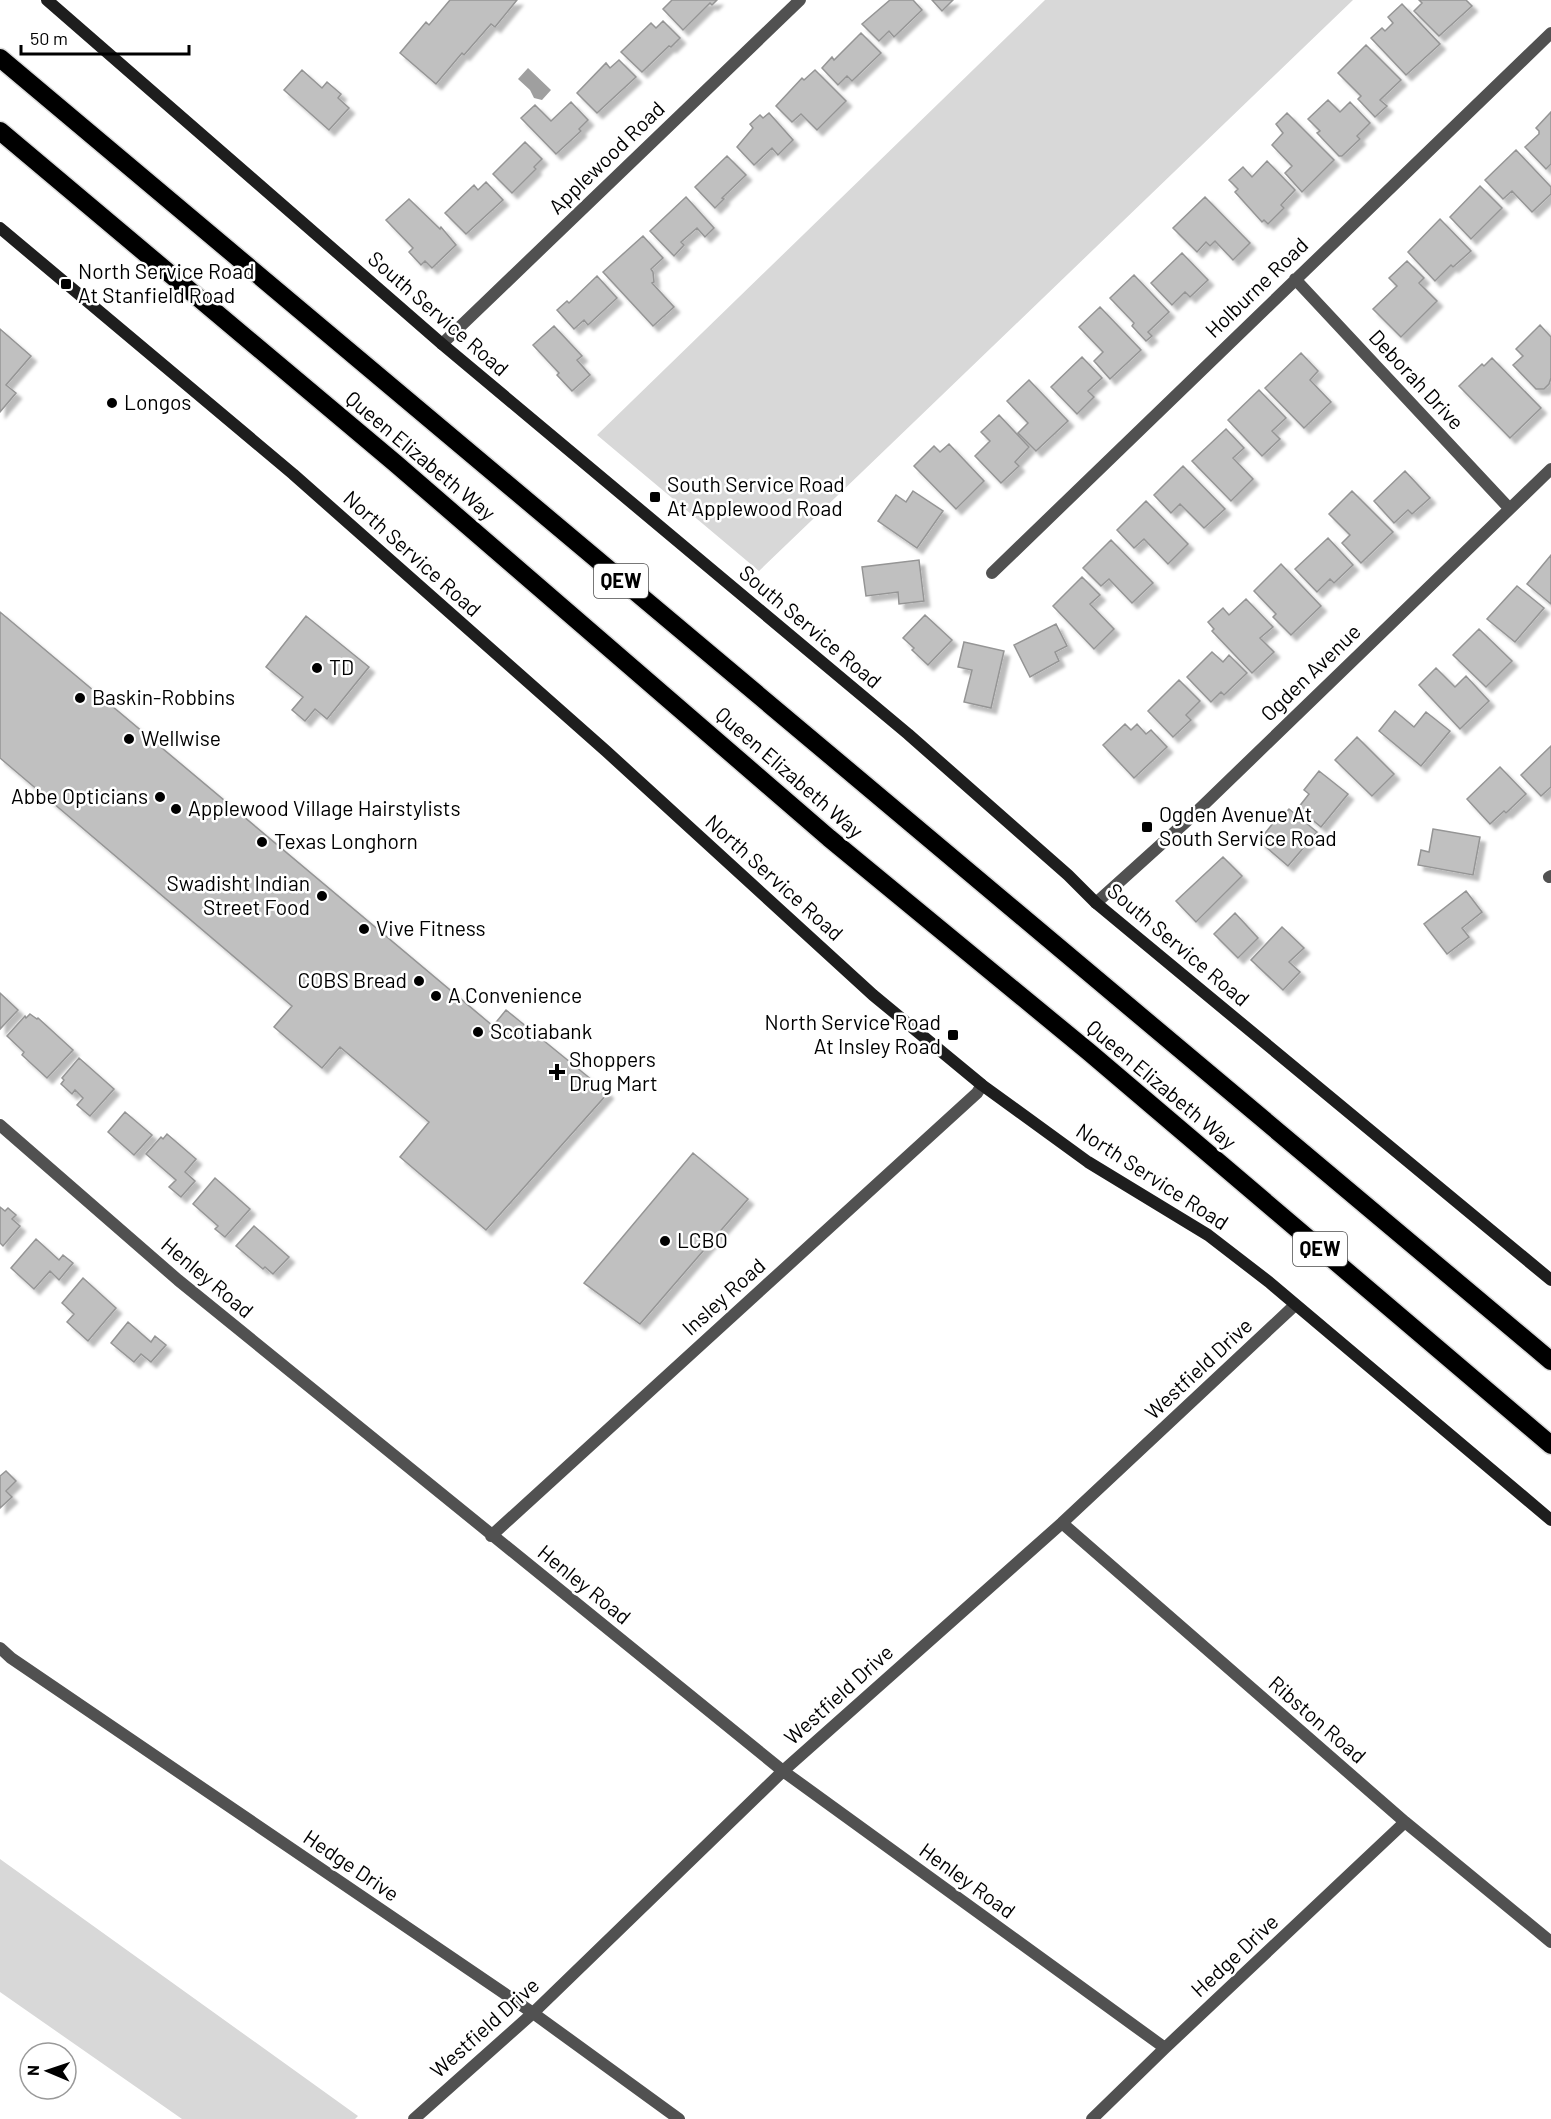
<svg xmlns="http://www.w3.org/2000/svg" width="1551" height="2119" viewBox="0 0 1551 2119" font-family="Barlow,sans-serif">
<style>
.green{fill:#d8d8d8}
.water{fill:#9f9f9f}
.building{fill:#c0c0c0;stroke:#959595;stroke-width:1.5;filter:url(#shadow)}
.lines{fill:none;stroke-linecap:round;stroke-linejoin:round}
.motorway-casing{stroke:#dbdbdb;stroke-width:21}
.minor{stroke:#515151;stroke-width:12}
.tertiary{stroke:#515151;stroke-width:12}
.secondary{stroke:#1e1e1e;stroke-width:12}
.motorway{stroke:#000;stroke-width:18}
.poi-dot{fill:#000;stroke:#fff;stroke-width:2}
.labels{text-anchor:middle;stroke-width:5;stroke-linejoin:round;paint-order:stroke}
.shield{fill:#fff;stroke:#4c4c4c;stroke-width:1.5}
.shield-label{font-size:20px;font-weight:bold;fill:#000}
.street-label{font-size:21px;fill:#000;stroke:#fff}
.poi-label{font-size:21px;fill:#000;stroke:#fff;text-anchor:start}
</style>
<defs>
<filter id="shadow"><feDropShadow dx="5.5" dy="5.5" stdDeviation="1.5" flood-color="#0004"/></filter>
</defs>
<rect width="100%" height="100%" fill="#fff"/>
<!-- green -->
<path class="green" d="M1045,0H1353L759,571L597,435Z
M0,1859L358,2116L355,2119H182L0,1992Z"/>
<!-- water -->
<path class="water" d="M528,68L551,90L542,100L534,98L530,90L518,79Z"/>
<!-- building -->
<path class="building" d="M450,0H517L495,27L491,24L464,55L462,53L436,84L400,53L426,22L429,25Z
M672,0H717L712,5L710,3L683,30L663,9Z
M890,0H913L922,10L894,37L889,31L879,41L862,24Z
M932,0H953L942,11Z
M1419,0H1466L1472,6L1439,36L1414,11L1422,3Z
M1402,4L1440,44L1406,75L1371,38L1382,28L1385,31L1393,23L1388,17Z
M663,21L680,38L671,47L669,46L642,72L621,52L651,23L656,28Z
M861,33L881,53L852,81L847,76L838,85L822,68L832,57L834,60Z
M1366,45L1401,80L1380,100L1387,106L1375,117L1358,99L1361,96L1338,73Z
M619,60L636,77L597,113L577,93L606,63L610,68Z
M302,70L322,88L327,82L341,94L338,98L349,108L329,130L284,90Z
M815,70L846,101L817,130L801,114L792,122L776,106L802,78L804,80Z
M1328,100L1340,112L1350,102L1370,123L1357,136L1360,139L1342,156H1339L1317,133L1320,131L1308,119Z
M571,102L588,120L579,129L581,131L556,154L521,118L535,105L551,121Z
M1551,112V164L1546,169L1525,147L1539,134V131L1536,128Z
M769,113L793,140L778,155L772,148L754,165L737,147L753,128L750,124L760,115L763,118Z
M1287,113L1334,160L1302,192L1285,173L1292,166L1272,145L1283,133L1276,124Z
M525,142L542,159L534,167L536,169L512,193L493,174Z
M1516,150L1551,187V194L1532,212L1512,191L1503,199L1485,180Z
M727,156L746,175L722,198L724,199L715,208L695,187Z
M1267,161L1295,190L1281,205L1284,208L1268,224L1264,220L1262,222L1235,192L1238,189L1229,180L1243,167L1252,177Z
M486,182L503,200L466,234L445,213L474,185L478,190Z
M1480,186L1502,208L1471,239L1450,217Z
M686,197L714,228L705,237L697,228L681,242L684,245L674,256L650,231Z
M1205,197L1250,243L1233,260L1215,241L1210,246L1206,242L1197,252L1173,228Z
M409,199L440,229L441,227L456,245L432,268L425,261L421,265L409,252L413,248L386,220Z
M1440,219L1471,251L1453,267L1451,265L1435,281L1408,252Z
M643,236L663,258L651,269L653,272L654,282L652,283L674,307L653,326L603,272Z
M1182,253L1208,280L1190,297L1185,292L1172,305L1151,283Z
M1407,261L1424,278L1419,283L1437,301L1401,337L1373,309L1397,286L1389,278Z
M1134,275L1169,312L1148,332L1152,336L1146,341L1132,326L1134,323L1110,298Z
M597,276L617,298L588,325L584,320L574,329L557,310L567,301L569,303Z
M1100,307L1141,350L1110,379L1094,361L1103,352L1079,327Z
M1540,325L1551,337V378L1549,384L1544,389H1536L1513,365L1523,356L1516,349Z
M554,326L582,356L577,360L590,375L572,391L557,375L559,373L533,345Z
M0,329L31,356L6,385L16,393L0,412Z
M1301,353L1318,371L1310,380L1331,402L1304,428L1265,388Z
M1082,357L1102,378L1088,391L1094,397L1077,414L1051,387Z
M1492,358L1541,408L1510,438L1459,386L1482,364L1484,366Z
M1029,380L1068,421L1036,451L1018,433L1028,423L1007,401Z
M1259,390L1286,418L1272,431L1280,439L1262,456L1228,420Z
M999,415L1029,447L1015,462L1019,466L1001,483L975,456L990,441L981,432Z
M1226,429L1244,448L1233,458L1253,479L1231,501L1192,461Z
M949,444L984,481L956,509L914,466L934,446L940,452Z
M1183,466L1225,509L1204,528L1180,504L1171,513L1154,495Z
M1405,471L1430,498L1412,514L1408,510L1394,523L1374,501Z
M913,491L943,511L917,548L878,521L896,495L906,502Z
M1352,491L1393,532L1361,563L1342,543L1350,535L1329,514Z
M1146,501L1188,544L1168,564L1144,539L1134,548L1117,530Z
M1328,538L1353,565L1334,583L1330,579L1317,592L1295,569Z
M1111,540L1153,583L1132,603L1109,579L1101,586L1083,568Z
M1551,555V604L1527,584Z
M919,560L924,601L899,604L898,592L866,596L862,567Z
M1281,564L1321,606L1291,635L1273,617L1276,614L1254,591Z
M1082,577L1100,595L1090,604L1114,629L1094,649L1053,606Z
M1517,586L1544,608L1515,642L1487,619Z
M1246,599L1273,627L1260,638L1274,652L1252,673L1212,631L1214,629L1208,622L1223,608L1229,615Z
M0,612L493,1026L506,1010L608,1093L486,1230L400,1157L429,1122L340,1047L322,1068L274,1027L292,1006L0,758Z
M925,615L952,640L928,665L912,650L914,648L903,638Z
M306,616L369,667L327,719L315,709L305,721L292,710L303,697L266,667Z
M1056,624L1067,646L1055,652L1059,661L1030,677L1014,645Z
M1479,629L1512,661L1486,687L1453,655Z
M964,642L1004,651L991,708L964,702L972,670L958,667Z
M1212,652L1223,662L1229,655L1247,673L1224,695L1221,692L1211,702L1187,677Z
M1436,668L1455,687L1466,676L1489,701L1460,729L1419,685Z
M1179,680L1200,701L1186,715L1191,720L1173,737L1148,711Z
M1395,711L1414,727L1426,712L1450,731L1421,766L1379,731Z
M1125,724L1131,730L1137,724L1146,734L1151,730L1167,747L1134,778L1103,745Z
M1357,737L1394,774L1372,796L1335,760Z
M1551,746V787L1541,796L1521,775Z
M1500,767L1526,794L1506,813L1504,811L1490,824L1467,799Z
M1319,771L1348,794L1321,827L1298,808L1309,794L1304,790Z
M1289,809L1317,832L1288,866L1259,841L1274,822L1276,823Z
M1433,829L1480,837L1473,875L1418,865L1421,850L1429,852Z
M1223,857L1242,876L1196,922L1176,901Z
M1466,891L1482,912L1462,928L1469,937L1447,954L1424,924Z
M1235,913L1258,938L1238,958L1214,934Z
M1282,927L1304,948L1289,962L1300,972L1283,990L1251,960Z
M0,993L18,1010L0,1029Z
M30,1014L37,1019L38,1018L73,1050L47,1078L22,1055L24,1052L7,1036L25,1016L26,1018Z
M79,1058L114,1089L90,1116L77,1105L83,1098L75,1090L72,1094L61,1084L64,1080L62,1078Z
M125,1112L152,1135L134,1155L108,1132Z
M167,1134L196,1159L185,1172L195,1181L181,1197L169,1187L176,1180L146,1154L161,1137L163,1139Z
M693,1153L748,1199L640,1324L584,1283Z
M215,1178L250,1209L225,1237L215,1229L218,1226L193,1204Z
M0,1207L5,1211L8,1208L16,1215L12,1219L20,1226L3,1246L0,1243Z
M254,1226L289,1257L273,1274L265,1267L263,1269L236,1246Z
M36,1239L59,1260L63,1255L73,1263L59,1280L50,1271L34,1289L11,1268Z
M83,1278L116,1308L88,1341L67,1322L74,1314L62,1303Z
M128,1322L151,1342L155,1336L166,1345L151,1362L141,1354L134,1362L111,1343Z
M6,1471L16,1481L6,1491L12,1497L0,1508V1476Z"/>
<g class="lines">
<defs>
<path id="motorway" d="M0,58L1551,1361
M0,131L395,463L829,838L1089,1052L1551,1445"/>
</defs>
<!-- motorway casing -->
<use href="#motorway" class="motorway-casing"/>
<!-- minor -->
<path class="minor" d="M1295,279L1509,508
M442,344L800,0
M992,573L1551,33
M1549,877L1551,876
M0,1125L178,1280L783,1771L1165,2048
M1062,1523L1405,1822L1551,1942
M491,1536L977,1093L982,1085
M0,1648L11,1658L533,2013L679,2119
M414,2119L533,2013L783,1771L1062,1523L1295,1305
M1092,2119L1165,2048L1405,1822"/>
<!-- tertiary -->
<path class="tertiary" d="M1096,903L1188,820L1551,469"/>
<!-- secondary -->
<path class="secondary" d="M47,0L442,344L908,734L1068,875L1096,903L1551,1280
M0,228L293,474L606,751L873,995L982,1085L1088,1162L1208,1235L1269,1282L1551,1520"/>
<!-- motorway -->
<use href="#motorway" class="motorway"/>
</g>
<!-- markers -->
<g class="poi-dot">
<rect x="60" y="278" width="12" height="12" rx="3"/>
<circle cx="112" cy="403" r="6"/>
<rect x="649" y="491" width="12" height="12" rx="3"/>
<circle cx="317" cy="668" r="6"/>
<circle cx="80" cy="698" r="6"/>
<circle cx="129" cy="739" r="6"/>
<circle cx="160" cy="797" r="6"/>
<circle cx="176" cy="809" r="6"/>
<rect x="1141" y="821" width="12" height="12" rx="3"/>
<circle cx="262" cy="842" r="6"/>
<circle cx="322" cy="896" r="6"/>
<circle cx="364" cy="929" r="6"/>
<circle cx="419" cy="981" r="6"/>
<circle cx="436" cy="996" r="6"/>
<circle cx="478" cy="1032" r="6"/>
<rect x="947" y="1029" width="12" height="12" rx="3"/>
<path d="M554 1063h6v6h6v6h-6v6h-6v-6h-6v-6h6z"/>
<circle cx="665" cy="1241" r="6"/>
</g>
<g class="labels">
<!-- shield labels -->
<g class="shield">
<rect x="594" y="564" width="54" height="34" rx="4.5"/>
<rect x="1293" y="1232" width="54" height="34" rx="4.5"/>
</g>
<g class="shield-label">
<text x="621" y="588">QEW</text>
<text x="1320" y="1256">QEW</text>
</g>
<!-- street labels -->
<g class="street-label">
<text transform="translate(607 158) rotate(-44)" y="7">Applewood Road</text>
<text transform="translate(1257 288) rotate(-44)" y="7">Holburne Road</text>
<text transform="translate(438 314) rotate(41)" y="7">South Service Road</text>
<text transform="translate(1416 380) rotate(47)" y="7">Deborah Drive</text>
<text transform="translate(420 456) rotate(40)" y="7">Queen Elizabeth Way</text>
<text transform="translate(412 554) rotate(42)" y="7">North Service Road</text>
<text transform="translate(810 627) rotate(40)" y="7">South Service Road</text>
<text transform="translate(1311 673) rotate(-44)" y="7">Ogden Avenue</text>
<text transform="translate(789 773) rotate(41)" y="7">Queen Elizabeth Way</text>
<text transform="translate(774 878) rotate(42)" y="7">North Service Road</text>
<text transform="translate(1178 945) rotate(40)" y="7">South Service Road</text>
<text transform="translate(1161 1085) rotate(40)" y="7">Queen Elizabeth Way</text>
<text transform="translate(1152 1177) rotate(33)" y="7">North Service Road</text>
<text transform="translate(207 1278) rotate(40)" y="7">Henley Road</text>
<text transform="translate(724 1297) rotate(-42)" y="7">Insley Road</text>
<text transform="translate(1199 1369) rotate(-43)" y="7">Westfield Drive</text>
<text transform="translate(584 1585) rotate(39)" y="7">Henley Road</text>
<text transform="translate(839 1695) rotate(-42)" y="7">Westfield Drive</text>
<text transform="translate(1317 1720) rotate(41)" y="7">Ribston Road</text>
<text transform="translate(351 1866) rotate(34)" y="7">Hedge Drive</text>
<text transform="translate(967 1881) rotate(36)" y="7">Henley Road</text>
<text transform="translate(1235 1956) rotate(-43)" y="7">Hedge Drive</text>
<text transform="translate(485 2028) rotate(-42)" y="7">Westfield Drive</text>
</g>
<!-- poi labels -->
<g class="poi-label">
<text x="78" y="279">North Service Road<tspan x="78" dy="24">At Stanfield Road</tspan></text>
<text x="124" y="410">Longos</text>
<text x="667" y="492">South Service Road<tspan x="667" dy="24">At Applewood Road</tspan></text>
<text x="329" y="675">TD</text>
<text x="92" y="705">Baskin-Robbins</text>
<text x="141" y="746">Wellwise</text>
<text x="148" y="804" text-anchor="end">Abbe Opticians</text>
<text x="188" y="816">Applewood Village Hairstylists</text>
<text x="1159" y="822">Ogden Avenue At<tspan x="1159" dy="24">South Service Road</tspan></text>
<text x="274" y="849">Texas Longhorn</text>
<text x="310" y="891" text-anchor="end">Swadisht Indian<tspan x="310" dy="24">Street Food</tspan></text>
<text x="376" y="936">Vive Fitness</text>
<text x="407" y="988" text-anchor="end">COBS Bread</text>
<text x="448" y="1003">A Convenience</text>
<text x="941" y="1030" text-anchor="end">North Service Road<tspan x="941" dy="24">At Insley Road</tspan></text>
<text x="490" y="1039">Scotiabank</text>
<text x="569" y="1067">Shoppers<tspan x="569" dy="24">Drug Mart</tspan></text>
<text x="677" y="1248">LCBO</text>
</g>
</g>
<!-- north arrow -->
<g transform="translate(48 2071) rotate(272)"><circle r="28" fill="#ffffff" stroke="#999999" stroke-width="1.5"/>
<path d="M0-4.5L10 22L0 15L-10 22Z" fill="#000000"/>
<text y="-9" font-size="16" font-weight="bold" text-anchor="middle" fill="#000000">N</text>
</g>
<!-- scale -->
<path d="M21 45v9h168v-9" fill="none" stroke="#000000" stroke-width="3"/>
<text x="30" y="45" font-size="18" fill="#000000" stroke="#ffffff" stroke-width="4.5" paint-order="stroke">50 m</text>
</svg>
